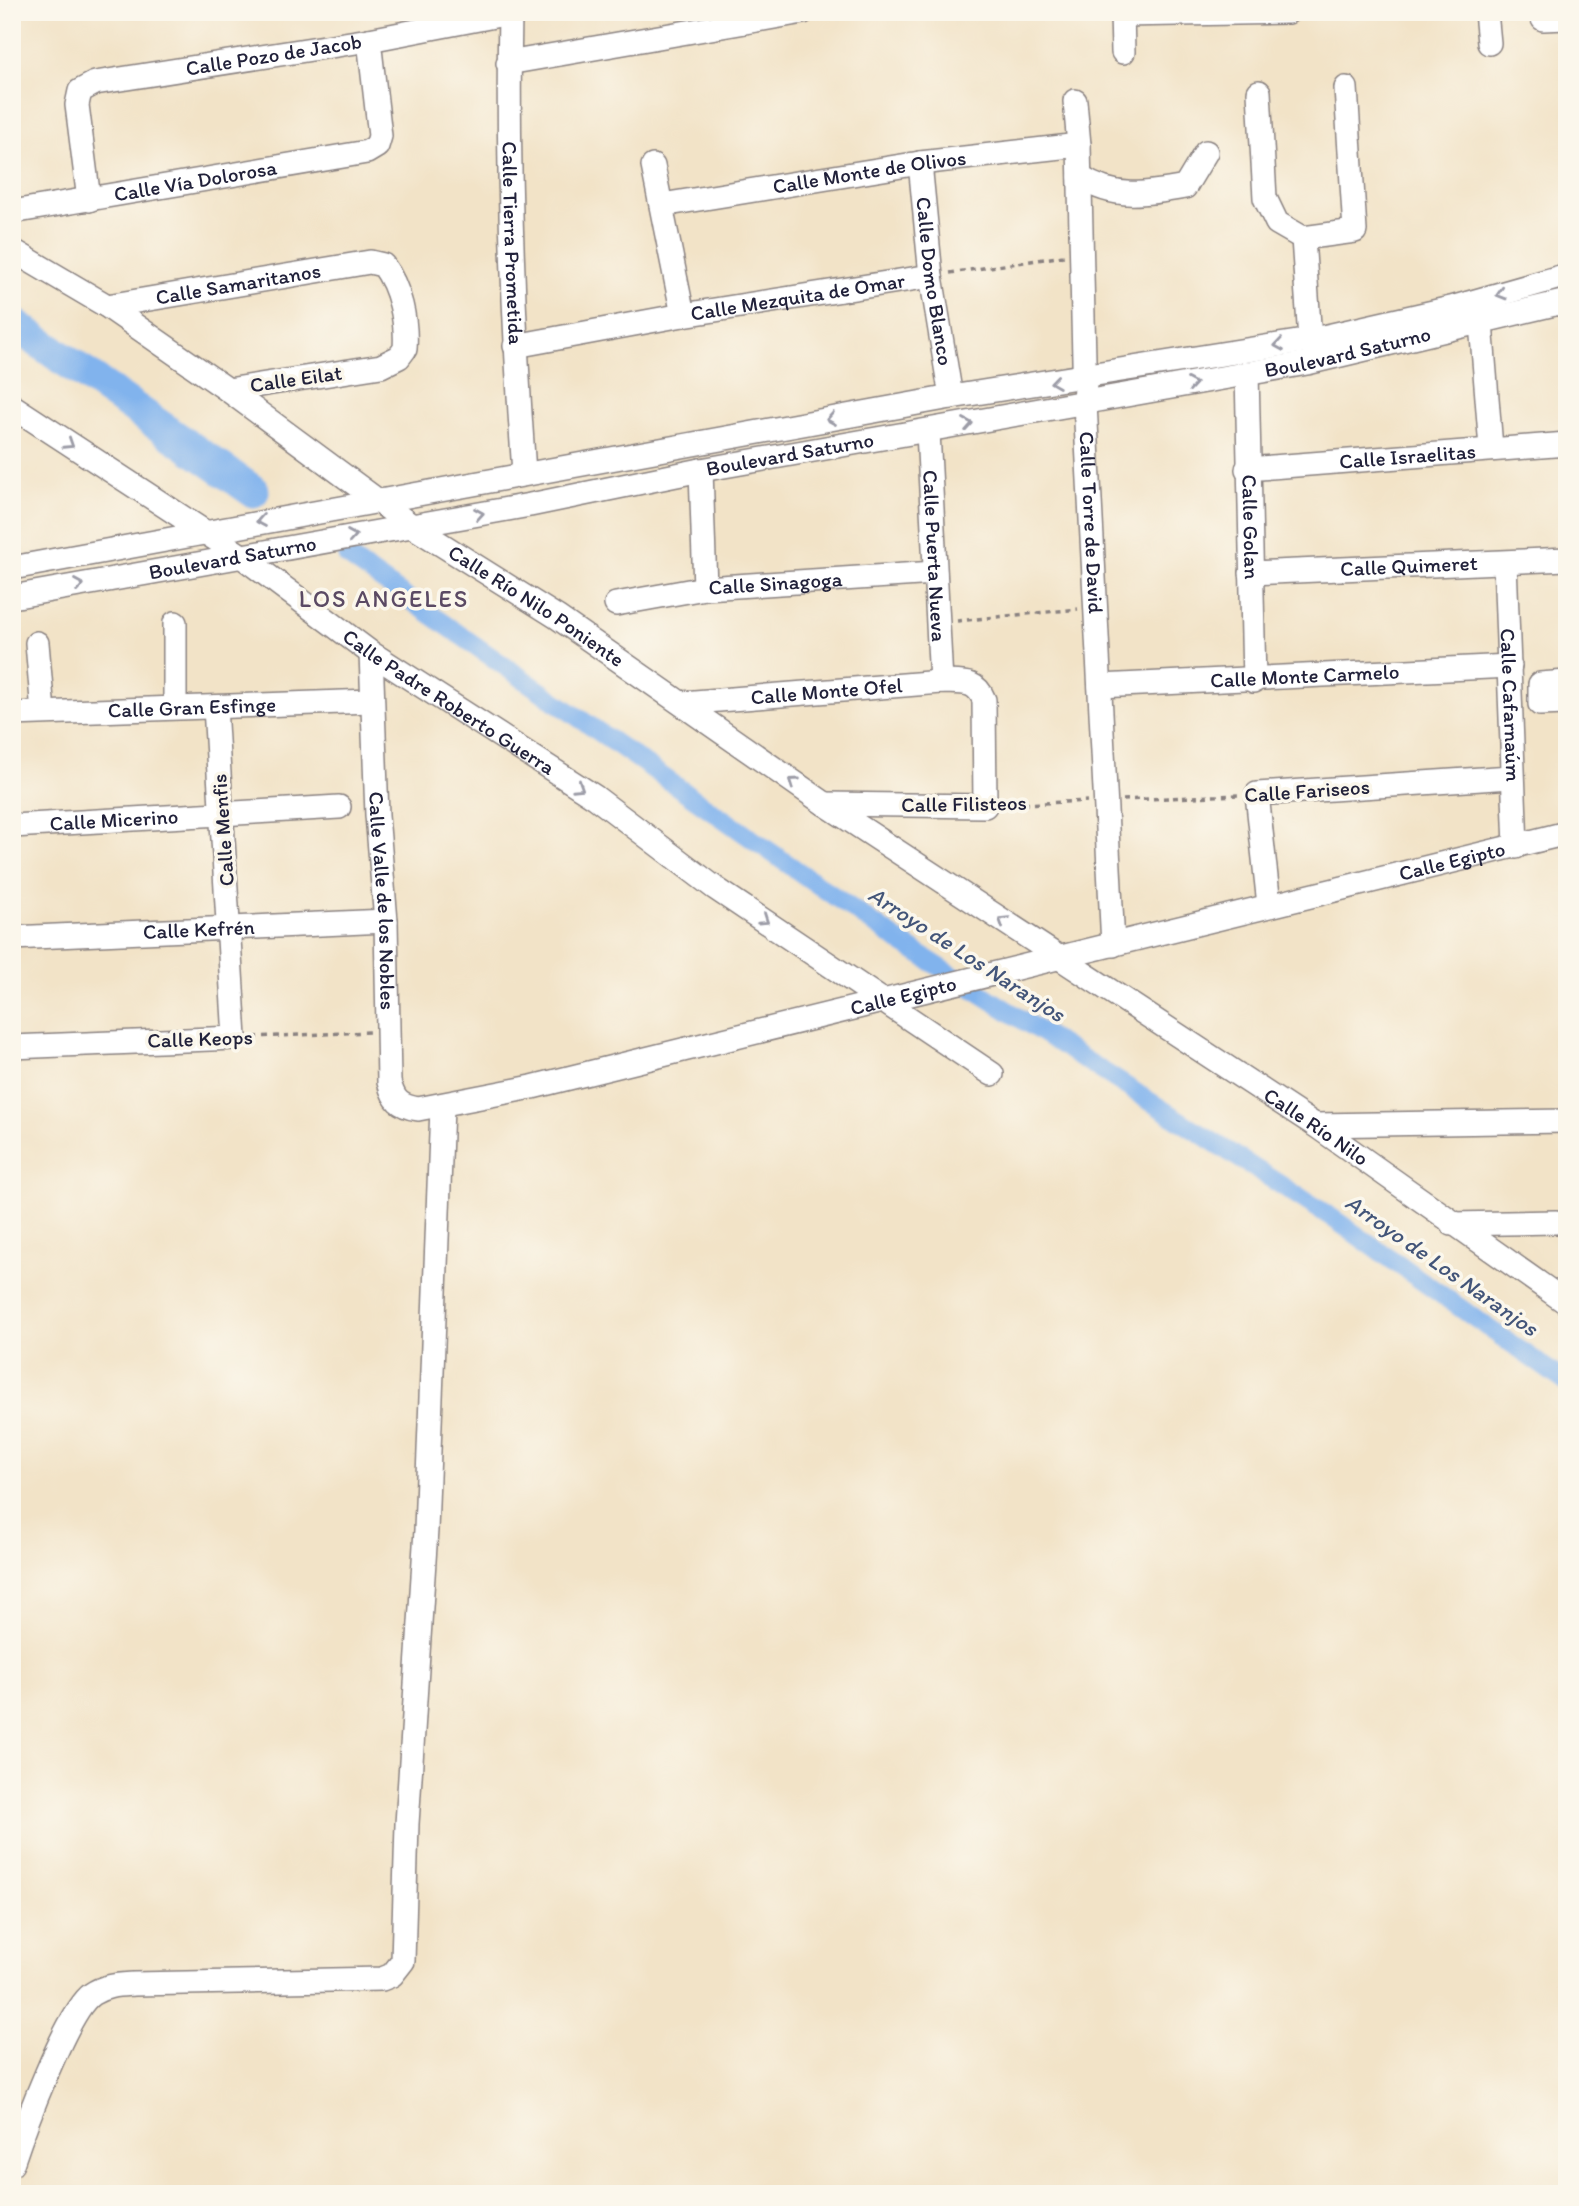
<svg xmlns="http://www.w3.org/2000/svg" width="1579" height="2206" viewBox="0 0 1579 2206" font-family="Itim,sans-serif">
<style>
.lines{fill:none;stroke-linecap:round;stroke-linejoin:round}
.canal{stroke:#81b3ed;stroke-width:19}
.river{stroke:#81b3ed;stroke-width:33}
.minor-casing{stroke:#8a8281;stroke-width:26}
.path{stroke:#8a8281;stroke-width:3.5;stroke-dasharray:5 5;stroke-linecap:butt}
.minor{stroke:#fff;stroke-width:23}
.oneway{stroke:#9c9ca7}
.labels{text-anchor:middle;stroke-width:7;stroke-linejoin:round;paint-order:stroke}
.street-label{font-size:21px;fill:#22223b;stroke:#fbf7ec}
.water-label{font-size:23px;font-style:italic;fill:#435579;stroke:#fbf7ec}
.quarter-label{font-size:24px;letter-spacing:2px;fill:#5b4a64;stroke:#fbf7ec}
</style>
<rect width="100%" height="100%" fill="#fbf7ec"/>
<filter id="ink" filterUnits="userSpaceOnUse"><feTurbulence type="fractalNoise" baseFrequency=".0143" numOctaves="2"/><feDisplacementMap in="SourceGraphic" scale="14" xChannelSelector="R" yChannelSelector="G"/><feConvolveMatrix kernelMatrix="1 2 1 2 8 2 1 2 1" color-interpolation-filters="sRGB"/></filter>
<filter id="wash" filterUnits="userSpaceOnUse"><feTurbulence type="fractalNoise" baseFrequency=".00686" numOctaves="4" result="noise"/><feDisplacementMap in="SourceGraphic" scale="28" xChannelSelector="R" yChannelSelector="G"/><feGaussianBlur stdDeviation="1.57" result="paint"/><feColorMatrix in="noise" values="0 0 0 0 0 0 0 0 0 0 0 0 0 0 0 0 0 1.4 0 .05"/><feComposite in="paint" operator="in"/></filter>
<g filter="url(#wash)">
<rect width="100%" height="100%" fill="#f2e3c7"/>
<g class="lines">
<!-- canal -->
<path class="canal" d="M347,556L894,938L1331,1217L1567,1383"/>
<!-- river -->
<path class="river" d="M12,323L253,491"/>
</g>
</g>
<g filter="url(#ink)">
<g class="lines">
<defs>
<g id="minor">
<path id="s1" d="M510,12C507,166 513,319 524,473"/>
<path d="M1122,12L1123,52"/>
<path d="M1486,12L1489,43"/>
<path d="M1122,15L1288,12"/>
<path d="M1543,19L1567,18"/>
<path d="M508,63L803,12"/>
<path d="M1259,92L1265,198L1277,223L1303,238"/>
<path id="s2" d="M1075,101L1079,145L1085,403L1113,945"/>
<path id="s3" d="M920,163L931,276L951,397"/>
<path d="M653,166L683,315"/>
<path d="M1080,177C1114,200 1147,194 1185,187L1206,152"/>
<path id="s4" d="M89,200L77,105L80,91L95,83L369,40L510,13"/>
<path id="s5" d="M662,205L920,163L1079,145"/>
<path id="s6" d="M12,212L367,152L377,146L380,136L369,40"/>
<path id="s7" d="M12,250L107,306L228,390L412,526L557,617L825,804L1315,1125L1567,1303"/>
<path id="s8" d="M107,306L370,262L383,265C400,287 407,321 405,349L399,357L381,366L228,390"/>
<path d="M1481,323L1491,448"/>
<path d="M1310,340L1303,238L1355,231L1346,88"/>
<path id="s9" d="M515,346L683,315L931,276"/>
<path id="s10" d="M1247,373L1254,681"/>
<path id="s11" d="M12,406L240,555L371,653L595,797L715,888L992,1074"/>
<path id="s12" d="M928,432L941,682"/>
<path id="s13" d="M1247,469L1567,444"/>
<path d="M701,470L705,588"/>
<path id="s14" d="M1505,563L1516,847"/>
<path d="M12,568L951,397L1310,340L1451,308L1567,275"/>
<path id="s15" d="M1251,573L1567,559"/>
<path id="s16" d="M12,597L530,505L701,470L1307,363L1567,301"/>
<path id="s17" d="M616,604L705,588L935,573"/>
<path d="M175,623V707"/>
<path d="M37,643L43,712"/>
<path id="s18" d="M371,653L377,815L386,921L389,1082C394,1100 399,1106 418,1109L532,1087L1567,833"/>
<path d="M1567,682L1540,684V704L1567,703"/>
<path id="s19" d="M1100,686L1510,666"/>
<path id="s20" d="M682,703L941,682C962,683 976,679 984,700L985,806L825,804"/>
<path id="s21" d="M12,714L371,701"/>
<path id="s22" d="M12,826L339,807"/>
<path d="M1269,905L1257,794L1511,777"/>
<path id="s23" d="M12,938L386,921"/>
<path d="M12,1047L235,1038L215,707"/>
<path d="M1315,1125L1567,1121"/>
<path d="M1452,1224L1556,1222"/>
<path d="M12,2164C23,2131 67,2011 92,1994C105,1985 120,1985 134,1984L382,1979L392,1975L403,1961L407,1824L426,1530L442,1107"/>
</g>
</defs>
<!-- minor casing -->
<use href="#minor" class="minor-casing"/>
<!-- path -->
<path class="path" d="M950,273L1064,256
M957,621L1078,609
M1123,800L1238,795
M1004,805L1087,801
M254,1037L369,1032"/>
<!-- minor -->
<use href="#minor" class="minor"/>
</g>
<!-- one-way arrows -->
<defs><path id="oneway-chevron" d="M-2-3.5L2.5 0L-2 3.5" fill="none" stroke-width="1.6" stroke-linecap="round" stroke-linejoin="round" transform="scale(1.75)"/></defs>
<g class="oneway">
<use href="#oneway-chevron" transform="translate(1501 294) rotate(164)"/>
<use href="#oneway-chevron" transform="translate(1279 345) rotate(171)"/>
<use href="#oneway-chevron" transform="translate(1055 382) rotate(172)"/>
<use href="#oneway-chevron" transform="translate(1192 384) rotate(-10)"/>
<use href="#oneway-chevron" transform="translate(831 419) rotate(170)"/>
<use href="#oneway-chevron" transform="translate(968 424) rotate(-10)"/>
<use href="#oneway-chevron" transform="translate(69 444) rotate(33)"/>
<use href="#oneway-chevron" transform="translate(479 514) rotate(-10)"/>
<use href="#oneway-chevron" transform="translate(261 521) rotate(170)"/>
<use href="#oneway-chevron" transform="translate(352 536) rotate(-9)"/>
<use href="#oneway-chevron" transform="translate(79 585) rotate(-10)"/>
<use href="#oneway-chevron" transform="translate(793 782) rotate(-145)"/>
<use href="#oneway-chevron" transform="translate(579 787) rotate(33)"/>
<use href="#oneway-chevron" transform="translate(764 920) rotate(34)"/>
<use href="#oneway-chevron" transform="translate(1003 921) rotate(-147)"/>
</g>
</g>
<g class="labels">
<!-- street labels -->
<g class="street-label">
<text dy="7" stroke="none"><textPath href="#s4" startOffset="308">Calle Pozo de Jacob</textPath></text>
<text dy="7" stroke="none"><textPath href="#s5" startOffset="210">Calle Monte de Olivos</textPath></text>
<text dy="7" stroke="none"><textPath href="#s6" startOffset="186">Calle Vía Dolorosa</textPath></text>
<text dy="7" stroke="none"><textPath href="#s1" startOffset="231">Calle Tierra Prometida</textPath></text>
<text dy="7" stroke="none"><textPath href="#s3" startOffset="119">Calle Domo Blanco</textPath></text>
<text dy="7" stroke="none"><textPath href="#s8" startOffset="133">Calle Samaritanos</textPath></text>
<text dy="7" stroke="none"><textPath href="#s9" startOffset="287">Calle Mezquita de Omar</textPath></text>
<text dy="7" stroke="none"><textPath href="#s16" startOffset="1358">Boulevard Saturno</textPath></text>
<text transform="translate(296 379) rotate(-8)" y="7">Calle Eilat</text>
<text dy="7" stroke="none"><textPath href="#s16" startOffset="791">Boulevard Saturno</textPath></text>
<text dy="7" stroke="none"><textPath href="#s13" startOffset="161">Calle Israelitas</textPath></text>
<text dy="7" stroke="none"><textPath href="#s2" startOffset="422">Calle Torre de David</textPath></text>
<text dy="7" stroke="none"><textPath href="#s10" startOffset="154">Calle Golan</textPath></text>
<text dy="7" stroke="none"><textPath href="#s16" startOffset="224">Boulevard Saturno</textPath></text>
<text dy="7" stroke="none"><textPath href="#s12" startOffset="124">Calle Puerta Nueva</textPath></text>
<text dy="7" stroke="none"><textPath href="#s15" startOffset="158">Calle Quimeret</textPath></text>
<text dy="7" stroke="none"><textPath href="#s17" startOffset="161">Calle Sinagoga</textPath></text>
<text dy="7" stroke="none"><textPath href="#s7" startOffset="634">Calle Río Nilo Poniente</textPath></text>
<text dy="7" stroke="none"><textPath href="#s19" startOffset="205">Calle Monte Carmelo</textPath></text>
<text dy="7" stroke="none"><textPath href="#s20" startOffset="145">Calle Monte Ofel</textPath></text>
<text dy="7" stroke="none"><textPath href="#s11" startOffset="528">Calle Padre Roberto Guerra</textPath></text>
<text dy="7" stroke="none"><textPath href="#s14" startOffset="142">Calle Cafarnaúm</textPath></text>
<text dy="7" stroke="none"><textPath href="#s21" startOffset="180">Calle Gran Esfinge</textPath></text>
<text transform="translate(1307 791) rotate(-4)" y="7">Calle Fariseos</text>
<text transform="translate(964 804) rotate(-1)" y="7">Calle Filisteos</text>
<text dy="7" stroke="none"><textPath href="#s22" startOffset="102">Calle Micerino</textPath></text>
<text transform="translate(223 830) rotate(-94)" y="7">Calle Menfis</text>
<text dy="7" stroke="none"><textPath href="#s18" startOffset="1536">Calle Egipto</textPath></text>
<text dy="7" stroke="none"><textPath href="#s18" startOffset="248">Calle Valle de los Nobles</textPath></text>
<text dy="7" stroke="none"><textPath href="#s23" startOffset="187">Calle Kefrén</textPath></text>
<text dy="7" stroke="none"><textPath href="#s18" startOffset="971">Calle Egipto</textPath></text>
<text transform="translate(200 1039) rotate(-2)" y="7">Calle Keops</text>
<text dy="7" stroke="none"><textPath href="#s7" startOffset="1572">Calle Río Nilo</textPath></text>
</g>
<!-- water labels -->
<g class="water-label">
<text transform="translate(967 954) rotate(33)" y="8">Arroyo de Los Naranjos</text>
<text transform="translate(1442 1265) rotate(35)" y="8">Arroyo de Los Naranjos</text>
</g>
<!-- quarter labels -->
<g class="quarter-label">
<text x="384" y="607">LOS ANGELES</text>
</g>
</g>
<!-- margin -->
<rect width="1579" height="2206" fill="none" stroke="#fbf7ec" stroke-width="42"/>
</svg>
